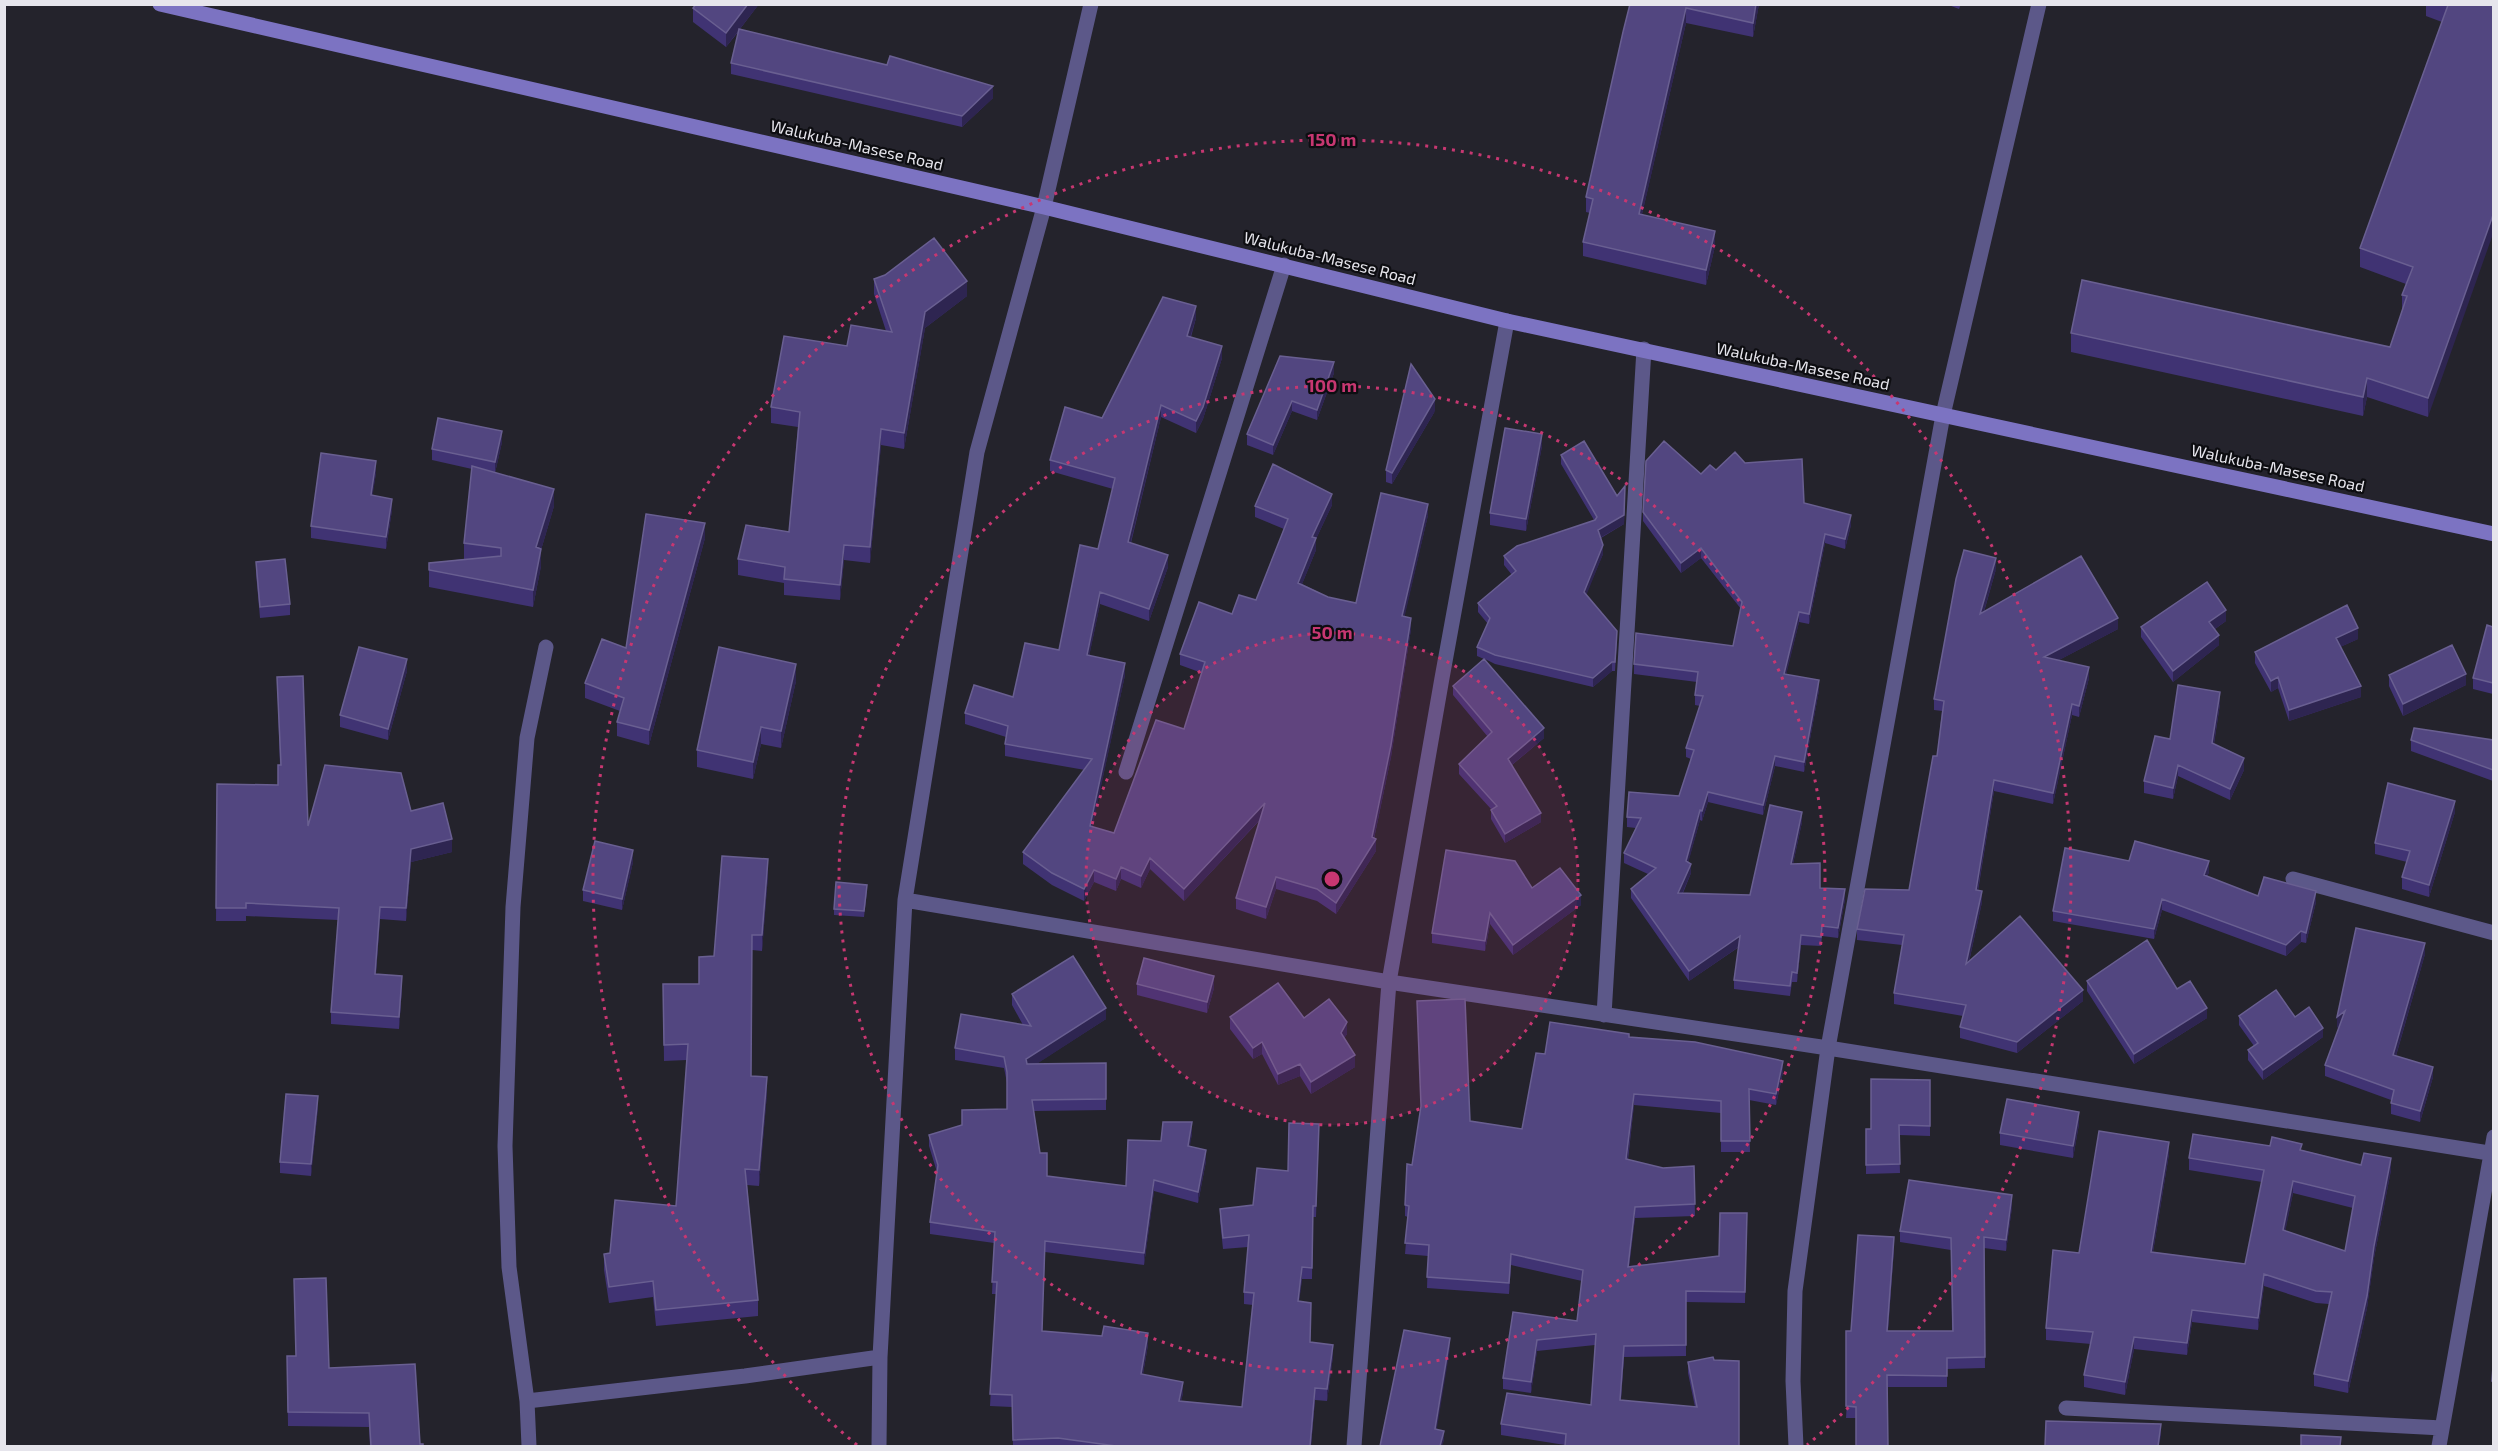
<svg xmlns="http://www.w3.org/2000/svg" width="2498" height="1451" viewBox="0 0 2498 1451" font-family="'Exo 2',sans-serif">
<style>
.lines{fill:none;stroke-linecap:round;stroke-linejoin:round}
.street{stroke:#5c5889;stroke-width:15}
.secondary{stroke:#7c73c2;stroke-width:15}
.wall{fill:#403373;fill-rule:evenodd}
.shaded-wall{fill:#2e2551}
.building{fill:#524680;stroke:#695f91;stroke-width:1.5;fill-rule:evenodd}
.ring{fill:none;stroke:#c73771;stroke-width:3;stroke-dasharray:3 6}
.labels{text-anchor:middle;stroke-width:4.5;stroke-linejoin:round;paint-order:stroke}
.street-label{font-size:16px;fill:#e6e5ec;stroke:#0d0d11}
.centre{fill:#c73771;stroke:#0d0d11;stroke-width:3}
.ring-label{font-size:18px;text-anchor:middle;font-weight:bold;fill:#c73771;stroke:#0d0d11;stroke-width:4.5;stroke-linejoin:round;paint-order:stroke}
</style>
<rect width="100%" height="100%" fill="#24232c"/>
<g class="lines">
<!-- street -->
<path class="street" d="M1126,772L1284,265
M2293,879L2494,933
M905,900L1389,982L1828,1048L2489,1153
M1604,1015L1644,349
M527,1401L509,1267L505,1146L513,907L527,738L546,647
M2066,1408L2442,1428
M529,1446L527,1401L745,1376L880,1357
M879,1446L880,1357L905,900L977,452L1044,207L1091,4
M1354,1446L1389,982L1442,678L1507,321
M1796,1446L1793,1381L1795,1291L1828,1048L1943,415L2039,4
M2439,1446L2494,1137"/>
<!-- secondary -->
<path class="secondary" d="M160,4L1044,207L1507,321L2494,534"/>
</g>
<!-- wall -->
<path class="wall" d="M759,4L740,29L993,98L962,127L731,74V63L739,31L726,47L693,22V8Z
M1630,4H1759L1753,37L1686,23L1642,214L1715,246L1706,285L1583,256V242L1590,213L1586,212V197Z
M1946,4H1961L1959,9Z
M2426,4H2493L2428,417L2367,397L2363,416L2071,352V333L2390,347L2402,311V295L2406,284L2360,267V248L2442,22L2426,16Z
M874,279L967,296L925,328L904,449L881,445L870,563L844,560L840,600L784,595V583L738,575V559L789,532L798,427L771,423V407L847,346L886,331L874,294Z
M1196,318L1191,337L1222,358L1203,419L1196,433L1161,417L1131,543L1168,567L1149,621L1100,604L1089,656L1125,675L1092,827L1114,833L1184,729L1202,673L1180,665V654L1232,614L1256,600L1284,529L1255,517V506L1332,505L1316,539V550L1302,584L1328,597L1356,603L1428,515L1404,617L1411,629L1391,757L1374,839L1376,851L1336,914L1317,901L1276,889L1266,919L1236,909V898L1260,820L1184,901L1150,869L1141,888L1121,879L1116,891L1094,882L1084,901L1052,885L1023,864V852L1085,770L1005,756V744L1006,737L965,724V713L1013,697L1059,650L1098,549L1113,489L1050,471V460L1102,418Z
M1280,356L1334,373L1317,420L1292,411L1273,455L1247,445V434Z
M1435,411L1392,484L1386,482V470Z
M502,442L495,473L554,506L541,550V566L533,607L429,587V563L464,559V543L472,469L432,460V449Z
M1542,446L1526,531L1490,525V513Z
M1561,455L1617,496L1625,495L1624,524L1601,538L1603,554L1586,594L1617,640L1615,671H1612L1593,687L1495,664L1485,659L1544,738L1512,765L1541,822L1505,843L1491,819V809L1459,774V764L1488,737L1453,695V686L1484,659L1477,656V647L1488,624L1478,612V603L1512,575L1504,565V556L1594,520L1561,464Z
M1745,463L1804,503L1851,525L1845,549L1825,543L1809,624L1799,622L1786,674L1819,690L1804,772L1775,766L1763,815L1708,802L1702,821L1700,820L1688,862L1691,873L1683,893L1750,895L1802,822L1793,864L1820,888L1845,899L1838,938L1822,936L1821,946L1801,945L1797,982H1792L1790,996L1734,989V980L1739,947L1689,981L1631,898V889L1648,874L1624,863V853L1636,828L1627,827V817L1679,796L1691,759L1686,757V748L1700,706L1695,705V695L1697,682L1634,674V664L1733,646L1741,609L1701,558L1681,573L1643,521V512L1701,474Z
M376,473L372,496L392,510L386,549L311,538V526Z
M705,538L649,745L617,736V722L620,711L585,698V683L626,648Z
M256,562L290,604V615L260,618L256,573Z
M1996,569L1984,612L2118,629L2059,660L2089,678L2079,717L2072,715L2053,804L1994,791L1978,891L1982,902L1969,962L2083,1001L2017,1053L1960,1038V1027L1963,1016L1894,1004V993L1902,945L1857,940V929L1909,890L1937,756L1942,711L1934,710V699Z
M2226,621L2215,629L2219,645L2173,682L2141,637V627Z
M2493,627V694L2473,689V678Z
M2358,639L2340,647L2361,697L2289,721L2278,688L2271,692L2255,663V652Z
M407,671L388,740L340,727V715Z
M2389,675L2466,685L2403,716L2389,686Z
M277,677L308,826L411,811L452,852L411,862L406,921L380,919L376,974L402,988L399,1029L331,1024V1012L338,920L246,916V921H216L217,784L278,785L280,765Z
M796,681L781,748L761,744L753,779L697,767V750Z
M2220,704L2214,744L2244,770L2230,800L2178,776L2173,799L2144,793V781Z
M2411,740H2493V781L2411,751Z
M2455,812L2429,897L2402,889V877L2407,862L2375,854V843Z
M2129,861L2209,872L2207,877L2258,896L2316,902L2306,943L2301,942L2286,956L2162,910L2154,939L2053,921V911Z
M633,862L622,910L583,901V890Z
M768,875L762,951L752,950L751,1076L767,1093L759,1186L747,1185L758,1300V1316L656,1326L653,1297L609,1303L604,1270V1254L610,1253L676,1206L687,1060L664,1061L663,984H699L714,956Z
M1532,888L1581,905L1513,955L1490,924L1485,951L1432,943V933Z
M867,891L864,917L834,915V909Z
M2425,954L2396,1056L2433,1077L2420,1122L2391,1114V1100L2325,1076V1065L2340,1026L2337,1028Z
M2087,981L2177,989L2207,1018L2134,1064L2087,991Z
M1137,984L1214,988L1207,1013L1137,995Z
M1012,994L1106,1019L1036,1064L1106,1063V1110L1034,1111L1040,1153L1047,1176L1126,1186L1161,1141L1192,1134L1189,1147L1206,1161L1198,1203L1154,1191L1144,1265L1045,1252L1042,1331L1148,1345L1143,1374L1183,1393L1181,1401L1242,1407L1253,1305L1244,1304V1292L1248,1247L1223,1249L1220,1220V1209L1253,1205L1288,1171L1319,1124L1316,1217H1313L1312,1279H1302L1299,1301L1310,1342L1333,1356L1327,1401L1315,1400L1311,1446H1013L1012,1407L990,1406L996,1294H992L994,1243L930,1234V1222L937,1172L929,1146V1135L962,1125L1007,1109V1083L1004,1068L955,1060V1048L1023,1025L1012,1005Z
M2239,1016L2295,1017L2323,1037L2263,1080L2248,1060V1050L2254,1046L2239,1025Z
M1230,1017L1304,1018L1347,1034L1344,1038L1355,1067L1311,1094L1300,1076L1278,1085L1262,1054L1253,1059L1230,1029Z
M1629,1037L1783,1072L1776,1105L1749,1100L1750,1152H1721V1113L1634,1105L1628,1160L1663,1168L1694,1166L1695,1216L1635,1218L1629,1266L1719,1256L1747,1213L1745,1303L1686,1302V1356L1624,1357L1621,1400L1695,1407L1688,1373V1362L1739,1446L1565,1445L1501,1435V1424L1591,1405L1595,1345L1537,1351L1531,1393L1503,1389V1378L1513,1312L1577,1321L1582,1281L1511,1265L1509,1294L1427,1288L1428,1256L1405,1254L1408,1217L1405,1216V1205L1421,1108L1470,1121L1522,1129L1545,1054Z
M1930,1080V1136L1899,1135L1900,1173L1866,1174V1129H1871Z
M318,1107L311,1176L280,1173V1162Z
M2079,1124L2073,1158L2000,1145V1133Z
M2270,1146L2302,1150L2361,1165L2391,1170L2374,1258L2367,1308L2348,1393L2314,1386V1374L2329,1304L2316,1303L2264,1286L2258,1330L2192,1322L2187,1355L2134,1349L2125,1395L2084,1387V1375L2091,1344L2046,1340V1328L2079,1253L2169,1154L2153,1252L2245,1264L2262,1182L2189,1170V1158ZM2293,1193L2353,1208L2345,1251L2285,1231Z
M2012,1207L2006,1251L1984,1248L1985,1368L1947,1369V1387H1888L1856,1418H1846L1851,1331L1894,1249L1888,1331H1952L1951,1250L1900,1242V1231Z
M287,1356L329,1368L423,1446H370L369,1427L288,1426Z
M2493,1366V1398H2492V1381Z"/>
<!-- shaded-wall -->
<path class="shaded-wall" d="M748,4H759L726,47V33Z
M1756,4H1759L1753,37V23Z
M1686,8V23L1639,228V214Z
M993,86V98L962,127V116Z
M2493,215V234L2428,417V398Z
M1715,231V246L1706,285V270Z
M967,281V296L925,328L904,449V433L925,312Z
M1196,306V318L1187,347V336Z
M1222,346V358L1203,419L1196,433V421Z
M1334,362V373L1317,420V410Z
M2367,378V397L2363,416V397Z
M1435,399V411L1392,484V473Z
M1292,401V411L1273,455V445Z
M1161,405V417L1128,553V542Z
M881,429V445L870,563V547Z
M502,431V442L495,473V462Z
M1542,434V446L1526,531V519Z
M376,461V473L371,507V495Z
M1625,486L1624,524L1598,539V530Z
M554,489V506L541,550V566L533,607V590L536,547Z
M1332,494V505L1316,539V550L1298,594V583L1312,537Z
M392,499V510L386,549V537Z
M1428,504V515L1402,628V616Z
M1851,515V525L1845,549V539Z
M705,523V538L649,745V730Z
M1825,534V543L1809,624V614Z
M844,545V560L840,600V585Z
M1603,545V554L1584,601V592Z
M1701,548V558L1681,573V563Z
M1168,555V567L1149,621V609Z
M1996,558V569L1980,625V614Z
M1100,592V604L1087,667V655Z
M2226,610V621L2209,633V622Z
M1799,612V622L1784,684V674Z
M1411,618V629L1391,757L1373,843L1376,839V851L1336,914V903L1372,837Z
M2118,618V629L2044,668V657Z
M2358,628V639L2336,649V638Z
M2219,635V645L2173,682V671Z
M407,659V671L388,740V729Z
M1612,662V671L1593,687V678Z
M1125,663V675L1090,838V826Z
M796,664V681L781,748V731Z
M2089,667V678L2079,717V706Z
M2466,674V685L2403,716V704Z
M2278,677V688L2271,692V681Z
M1819,680V690L1804,772V762Z
M2361,686V697L2289,721V710Z
M2220,692V704L2212,755V743Z
M2072,704V715L2053,804V793Z
M761,727V744L753,779V762Z
M1544,728V738L1508,768V759Z
M1775,756V766L1763,815V805Z
M2244,758V770L2230,800V789Z
M2178,765V776L2173,799V788Z
M1994,780V791L1976,901V890Z
M1708,792V802L1702,821V811Z
M2455,801V812L2429,897V885Z
M1265,803V814L1184,901V889Z
M1700,810V820L1686,871V861Z
M1802,812V822L1791,873V864Z
M1541,813V822L1505,843V834Z
M452,839V852L411,862L406,921V908L411,849Z
M633,850V862L622,910V899Z
M1150,858V869L1141,888V876Z
M768,859V875L762,951V935Z
M2209,861V872L2204,886V875Z
M1691,864V873L1678,903V893Z
M1121,867V879L1116,891V879Z
M1094,870V882L1084,901V889Z
M1276,877V889L1266,919V907Z
M1845,889V899L1838,938V928Z
M1982,891V902L1966,975V964Z
M2316,891V902L2306,943V933Z
M1581,895V905L1513,955V945Z
M2162,899V910L2154,939V929Z
M380,907V919L375,986V974Z
M1490,913V924L1485,951V941Z
M2301,931V942L2286,956V945Z
M1801,935V945L1797,982V973Z
M1740,936V946L1689,981V971Z
M2425,943V954L2393,1066V1055Z
M402,976V988L399,1029V1017Z
M1214,976V988L1207,1013V1002Z
M2083,990V1001L2017,1053V1042Z
M1106,1008V1019L1026,1071V1059Z
M2207,1008V1018L2134,1064V1054Z
M2345,1011V1022L2337,1028V1017Z
M1347,1022V1034L1341,1044V1033Z
M2323,1028V1037L2263,1080V1070Z
M1262,1042V1054L1253,1059V1048Z
M1355,1055V1067L1311,1094V1082Z
M1783,1061V1072L1776,1105V1094Z
M1300,1064V1076L1278,1085V1074Z
M2433,1067V1077L2420,1122V1111Z
M767,1077V1093L759,1186V1170Z
M1634,1094V1105L1626,1170V1159Z
M318,1096V1107L311,1176V1164Z
M2079,1112V1124L2073,1158V1146Z
M1192,1122V1134L1188,1158V1146Z
M2169,1142V1154L2151,1264V1252Z
M1206,1150V1161L1198,1203V1192Z
M2391,1158V1170L2374,1258L2367,1308L2348,1393V1381Z
M1154,1180V1191L1144,1265V1253Z
M2293,1181V1193L2283,1243V1230Z
M2012,1195V1207L2006,1251V1240Z
M1635,1207V1218L1628,1278V1267Z
M1894,1237V1249L1887,1342V1331Z
M1511,1254V1265L1509,1294V1283Z
M1302,1267V1279L1298,1312V1301Z
M2264,1274V1286L2258,1330V1318Z
M2192,1310V1322L2187,1355V1343Z
M1148,1333V1345L1141,1385V1374Z
M2134,1337V1349L2125,1395V1382Z
M1450,1338V1349L1435,1440V1429Z
M1537,1340V1351L1531,1393V1382Z
M1333,1345V1356L1327,1401V1389Z
M1624,1346V1357L1620,1411V1400Z
M1183,1382V1393L1179,1412V1401Z
M1315,1388V1400L1311,1446H1310Z
M2161,1424V1436L2159,1446H2158Z
M1444,1431V1441L1442,1446H1440Z"/>
<!-- building -->
<path class="building" d="M696,4H748L726,33L693,8Z
M1630,4H1756L1753,23L1686,8L1639,214L1715,231L1706,270L1583,242L1593,199L1586,197L1623,32Z
M2446,4H2493V215L2428,398L2367,378L2363,397L2071,333L2082,280L2390,347L2407,296L2402,295L2413,267L2360,248L2448,5Z
M739,29L887,65L890,56L993,86L962,116L731,63Z
M934,238L967,281L925,312L904,433L881,429L870,547L844,545L840,585L784,579L785,567L738,559L746,525L789,532L800,412L771,407L784,336L847,346L851,325L892,332L874,279L885,275Z
M1163,297L1196,306L1187,336L1222,346L1203,407L1196,421L1161,405L1128,542L1168,555L1149,609L1100,592L1087,655L1125,663L1090,826L1114,833L1156,720L1184,729L1205,662L1180,654L1199,602L1232,614L1239,595L1256,600L1288,519L1255,506L1273,464L1332,494L1312,537L1316,538L1298,583L1328,597L1356,603L1381,493L1428,504L1402,616L1411,618L1391,745L1372,837L1376,839L1336,903L1317,889L1276,877L1266,907L1236,898L1265,803L1184,889L1150,858L1141,876L1121,867L1116,879L1094,870L1084,889L1052,873L1023,852L1092,759L1005,744L1008,726L965,713L974,685L1013,697L1025,643L1059,650L1080,545L1098,549L1115,478L1050,460L1065,407L1102,418Z
M1280,356L1334,362L1317,410L1292,401L1273,445L1247,434Z
M1411,364L1435,399L1392,473L1386,470Z
M438,418L502,431L495,462L432,449Z
M1505,428L1542,434L1526,519L1490,513Z
M1584,441L1617,496L1625,486L1624,515L1598,530L1603,545L1584,592L1617,631L1615,662H1612L1593,678L1495,655L1477,647L1490,618L1478,603L1516,571L1504,556L1517,546L1595,520L1597,517L1561,455Z
M1664,441L1701,474L1710,465L1716,470L1735,452L1745,463L1802,459L1804,503L1851,515L1845,539L1825,534L1809,614L1799,612L1784,674L1819,680L1804,762L1775,756L1763,805L1708,792L1702,811L1700,810L1686,861L1691,864L1678,893L1750,895L1770,805L1802,812L1791,864L1820,863V888L1845,889L1838,928L1822,926L1821,937L1801,935L1797,973L1792,972L1790,986L1734,980L1740,936L1689,971L1631,889L1656,868L1624,853L1641,818L1627,817L1629,792L1679,796L1694,750L1686,748L1703,696L1695,695L1698,672L1634,664L1636,633L1733,646L1742,602L1701,548L1681,563L1643,512L1646,461Z
M321,453L376,461L371,495L392,499L386,537L311,526Z
M472,466L554,489L536,547L541,549L533,590L429,570V563L501,556V548L464,543Z
M646,514L705,523L649,730L617,722L624,698L585,683L602,639L626,648Z
M1964,550L1996,558L1980,614L2081,556L2118,618L2044,657L2089,667L2079,706L2072,704L2053,793L1994,780L1976,890L1982,891L1966,964L2020,916L2083,990L2017,1042L1960,1027L1966,1005L1894,993L1904,935L1857,929L1865,889L1909,890L1933,756H1937L1944,701L1934,699L1956,579Z
M285,559L290,604L260,607L256,562Z
M2207,582L2226,610L2209,622L2219,635L2173,671L2141,627Z
M2347,605L2358,628L2336,638L2361,686L2289,710L2278,677L2271,681L2255,652Z
M2487,625L2493,627V683L2473,678Z
M2452,645L2466,674L2403,704L2389,675Z
M359,647L407,659L388,729L340,715Z
M719,647L796,664L781,731L761,727L753,762L697,750Z
M1484,659L1544,728L1508,759L1541,813L1505,834L1491,810L1497,806L1459,764L1492,732L1453,686Z
M303,676L308,826L325,765L401,773L411,811L443,803L452,839L411,849L406,908L380,907L375,974L402,976L399,1017L331,1012L339,908L246,903V908H216L217,784L278,785V765H281L277,677Z
M2178,685L2220,692L2212,743L2244,758L2230,789L2178,765L2173,788L2144,781L2155,736L2170,739Z
M2414,728L2493,740V770L2411,740Z
M2388,783L2455,801L2429,885L2402,877L2410,851L2375,843Z
M595,841L633,850L622,899L583,890Z
M2135,841L2209,861L2204,875L2258,896L2264,877L2316,891L2306,933L2301,931L2286,945L2162,899L2154,929L2053,911L2065,848L2129,861Z
M1446,850L1515,861L1532,888L1560,868L1581,895L1513,945L1490,913L1485,941L1432,933Z
M722,856L768,859L762,935H752L751,1076L767,1077L759,1170L745,1169L758,1300L656,1310L653,1281L609,1287L604,1254L610,1253L615,1200L676,1206L688,1044L664,1045L663,984H699V957L714,956Z
M836,882L867,885L864,911L834,909Z
M2356,928L2425,943L2393,1055L2433,1067L2420,1111L2391,1103L2394,1090L2325,1065L2345,1011L2337,1017Z
M2147,940L2177,989L2190,981L2207,1008L2134,1054L2087,981Z
M1073,956L1106,1008L1026,1059L1027,1064L1106,1063V1099L1032,1100L1040,1153H1047V1176L1126,1186L1128,1140L1161,1141L1163,1122H1192L1188,1146L1206,1150L1198,1192L1154,1180L1144,1253L1045,1241L1042,1331L1102,1336L1104,1326L1148,1333L1141,1374L1183,1382L1179,1401L1242,1407L1254,1293L1244,1292L1249,1235L1223,1238L1220,1209L1253,1205L1257,1168L1288,1171L1289,1123L1319,1124L1316,1206H1313L1312,1268L1302,1267L1298,1301L1311,1303L1310,1342L1333,1345L1327,1389L1315,1388L1310,1446H1116L1058,1438L1013,1440L1012,1395L990,1394L997,1282H992L995,1232L930,1222L938,1165L929,1135L962,1125V1110L1007,1109V1072L1004,1057L955,1048L961,1014L1031,1026L1012,994Z
M1144,958L1214,976L1207,1002L1137,984Z
M1278,983L1304,1018L1329,999L1347,1022L1341,1033L1355,1055L1311,1082L1300,1064L1278,1074L1262,1042L1253,1048L1230,1017Z
M2276,990L2295,1017L2309,1007L2323,1028L2263,1070L2248,1050L2258,1043L2239,1016Z
M1465,999L1470,1121L1522,1129L1536,1053L1545,1054L1550,1022L1629,1034V1037L1695,1042L1783,1061L1776,1094L1749,1089L1750,1141H1721V1101L1634,1094L1626,1159L1663,1168L1694,1166L1695,1204L1635,1207L1628,1267L1719,1256L1720,1213H1747L1745,1292L1686,1291V1345L1624,1346L1620,1400L1697,1407L1688,1362L1713,1357L1714,1360L1739,1361V1446H1565L1566,1434L1501,1424L1507,1393L1591,1405L1596,1334L1537,1340L1531,1382L1503,1378L1513,1312L1577,1321L1583,1270L1511,1254L1509,1283L1427,1277L1429,1245L1405,1243L1409,1206L1405,1205L1407,1164L1412,1165L1421,1106L1417,1001Z
M1871,1079L1930,1080V1126L1899,1125L1900,1164L1866,1165V1129H1871Z
M286,1094L318,1096L311,1164L280,1162Z
M2007,1099L2079,1112L2073,1146L2000,1133Z
M2099,1131L2169,1142L2151,1252L2245,1264L2264,1170L2189,1158L2193,1134L2270,1146L2272,1137L2302,1144L2300,1150L2361,1165L2364,1153L2391,1158L2374,1246L2367,1296L2348,1381L2314,1374L2332,1292L2316,1291L2264,1274L2258,1318L2192,1310L2187,1343L2134,1337L2125,1382L2084,1375L2093,1332L2046,1328L2053,1250L2079,1253ZM2293,1181L2355,1196L2345,1251L2283,1230Z
M1909,1180L2012,1195L2006,1240L1984,1237L1985,1357L1947,1358V1376L1887,1375L1888,1446H1856V1407L1846,1406V1331H1851L1858,1235L1894,1237L1887,1331H1953L1951,1238L1900,1231Z
M326,1278L329,1368L415,1364L420,1444H423V1446H371L369,1413L288,1412L287,1356H296L294,1279Z
M1404,1330L1450,1338L1435,1429L1444,1431L1440,1446H1380Z
M2493,1366V1381H2492Z
M2046,1421L2161,1424L2158,1446H2045Z
M2301,1435L2341,1437L2340,1446H2301Z"/>
<!-- distance rings -->
<circle cx="1332" cy="879" r="246" fill="#c73771" fill-opacity=".12"/>
<g class="ring">
<circle cx="1332" cy="879" r="246"/>
<circle cx="1332" cy="879" r="493"/>
<path d="M857 1445A739 739 0 1 1 1807 1445"/>
</g>
<g class="labels">
<!-- street labels -->
<g class="street-label">
<text transform="translate(857 145) rotate(13)" y="6">Walukuba-Masese Road</text>
<text transform="translate(1330 258) rotate(14)" y="6">Walukuba-Masese Road</text>
<text transform="translate(1803 366) rotate(12)" y="6">Walukuba-Masese Road</text>
<text transform="translate(2278 468) rotate(12)" y="6">Walukuba-Masese Road</text>
</g>
</g>
<circle cx="1332" cy="879" r="9" class="centre"/>
<g class="ring-label">
<text x="1332" y="146">150 m</text>
<text x="1332" y="392">100 m</text>
<text x="1332" y="639">50 m</text>
</g>
<!-- border -->
<rect width="2498" height="1451" fill="none" stroke="#e6e5ec" stroke-width="12"/>
</svg>
